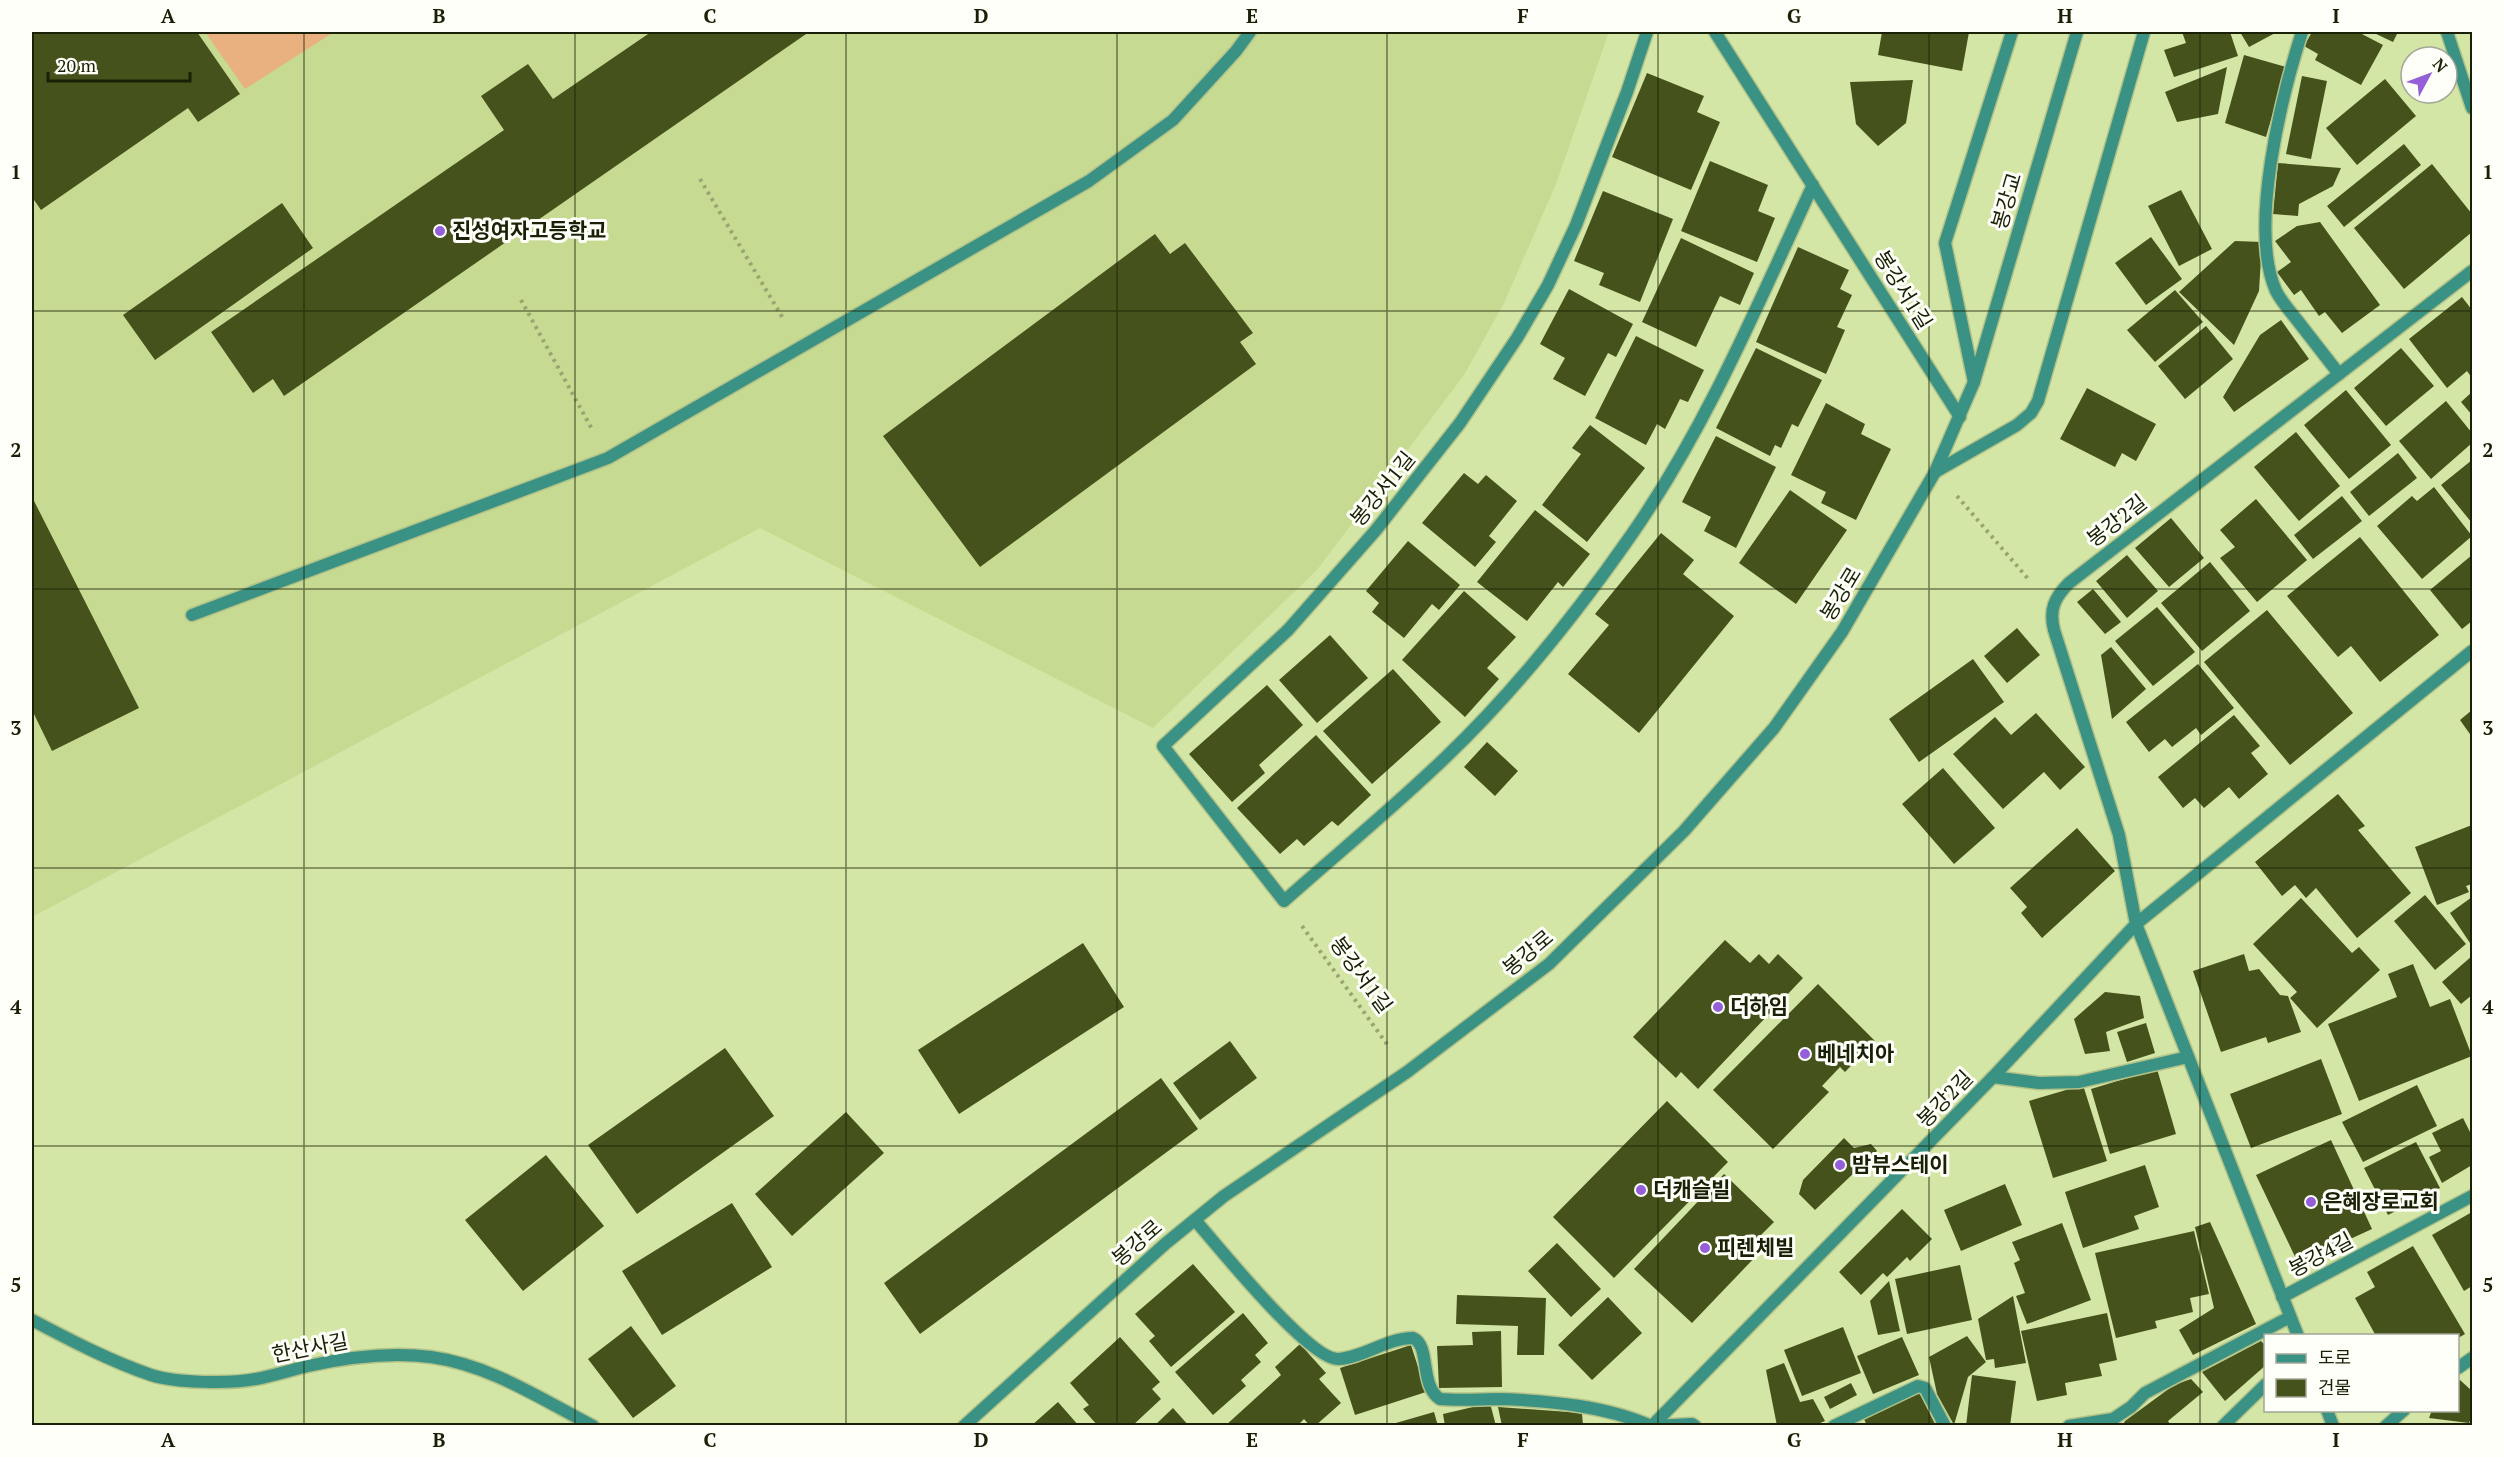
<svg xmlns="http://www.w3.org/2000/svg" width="2504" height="1457" viewBox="0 0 2504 1457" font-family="'PT Serif','Noto Sans KR',serif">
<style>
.built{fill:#c6da91}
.pitch{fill:#eab180}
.building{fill:#45521b}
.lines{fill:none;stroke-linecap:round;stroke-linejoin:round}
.service-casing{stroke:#b2c288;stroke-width:15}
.minor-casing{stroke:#b2c288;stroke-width:15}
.tertiary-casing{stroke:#b2c288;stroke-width:15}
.path{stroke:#97a671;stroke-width:4;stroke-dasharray:3 4.5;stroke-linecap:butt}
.service{stroke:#3a9284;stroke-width:12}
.minor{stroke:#3a9284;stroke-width:12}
.tertiary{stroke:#3a9284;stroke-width:12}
.grid{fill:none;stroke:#192006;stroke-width:1.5;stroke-opacity:0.55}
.poi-dot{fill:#945fd8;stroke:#fdfff8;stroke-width:2}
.labels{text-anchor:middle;stroke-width:6;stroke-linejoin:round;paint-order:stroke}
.street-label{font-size:21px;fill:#192006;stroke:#fdfff8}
.poi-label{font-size:21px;font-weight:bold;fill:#192006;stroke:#fdfff8;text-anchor:start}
.neatline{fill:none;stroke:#192006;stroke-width:2}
.grid-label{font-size:20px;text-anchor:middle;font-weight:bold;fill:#192006}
</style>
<rect width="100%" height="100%" fill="#d3e6a5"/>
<!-- built -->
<path class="built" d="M32,32H1609L1556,184L1504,303L1464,375L1317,570L1153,728L760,528L32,917Z"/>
<!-- pitch -->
<path class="pitch" d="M205,32H334L245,89Z"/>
<!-- building -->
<path class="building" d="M32,32H197L240,94L198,122L188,108L41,210L32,197Z
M651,32H809L284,396L273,379L253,393L211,332L504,130L481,96L528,64L553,99Z
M1882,32H1969L1962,71L1878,55Z
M2182,32H2230L2238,56L2174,77L2164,50L2186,43Z
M2240,32H2277L2249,47Z
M2312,32H2358L2383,45L2361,85L2315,60L2318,54L2304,46Z
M2372,32H2398L2393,42Z
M2244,55L2286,67L2266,137L2225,123Z
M2227,67L2218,114L2177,122L2165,92Z
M1647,73L1704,96L1697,112L1720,122L1691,190L1612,157Z
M2302,76L2327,81L2311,159L2286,154Z
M2385,79L2416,116L2357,165L2326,128Z
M1913,80L1906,123L1878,146L1856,124L1850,82Z
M2404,144L2421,165L2344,227L2327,206Z
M1710,161L1768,185L1758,211L1775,218L1757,262L1681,231Z
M2278,163L2341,168L2333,186L2299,204L2298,216L2273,214Z
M2432,164L2472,214V232L2404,289L2354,228Z
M2181,190L2212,249L2179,266L2148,206Z
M1603,191L1673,219L1640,302L1599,285L1604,273L1574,261Z
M282,203L313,248L155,360L123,315Z
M2320,222L2380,305L2342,333L2325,312L2319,316L2301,290L2294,295L2277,272L2291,262L2275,241L2297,226Z
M1155,234L1170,254L1185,243L1253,333L1240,342L1256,364L980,567L883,436Z
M2151,237L2182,279L2146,305L2115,263Z
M1681,238L1754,273L1740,305L1720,296L1696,347L1642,322Z
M2235,241L2262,242L2259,291L2234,345L2179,292Z
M1798,247L1849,270L1840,289L1852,295L1837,327L1845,330L1826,374L1756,342Z
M1569,289L1633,324L1616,357L1608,353L1585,396L1553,379L1565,358L1540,344Z
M2175,290L2203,322L2155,362L2127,330Z
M2462,297L2472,310V378L2467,371L2447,388L2409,339Z
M2281,320L2309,359L2234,412L2223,397L2260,335Z
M2206,326L2233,359L2185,399L2158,366Z
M1636,336L1704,370L1688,402L1680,399L1665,429L1657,424L1646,445L1595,418Z
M1756,348L1822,380L1798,427L1792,424L1781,448L1775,445L1770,456L1716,428Z
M2401,348L2434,386L2386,426L2354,388Z
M2087,388L2156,424L2136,461L2122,453L2115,467L2060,439Z
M2346,390L2391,445L2349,479L2304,425Z
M2472,392V415L2461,402Z
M2446,401L2472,433V443L2431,479L2399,441Z
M1826,403L1865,424L1861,434L1891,449L1856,520L1821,503L1826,492L1791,475Z
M1590,425L1645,468L1587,542L1542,505L1581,454L1572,448Z
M2296,432L2340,486L2299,521L2254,467Z
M1716,436L1776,467L1736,548L1704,531L1711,517L1682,502Z
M2398,453L2417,478L2369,516L2350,492Z
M2472,460V523L2441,485Z
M1464,473L1478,484L1486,475L1517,501L1489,536L1496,542L1475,567L1422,523Z
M2434,487L2472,536L2422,579L2377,526L2412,496L2417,501Z
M1790,490L1847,530L1796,604L1739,563Z
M2342,496L2362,521L2313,559L2294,535Z
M32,497L139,708L52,751L32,710Z
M2256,499L2307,560L2257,602L2220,558L2235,547L2220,530Z
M1535,510L1590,554L1563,587L1558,582L1527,621L1477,582Z
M2171,518L2204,558L2169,587L2135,548Z
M1661,533L1694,560L1683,574L1734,616L1639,733L1568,674L1609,625L1595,614Z
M2360,537L2439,635L2380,682L2351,646L2338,657L2287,596Z
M1408,541L1460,585L1439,610L1432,604L1404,638L1372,612L1379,603L1366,591Z
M2127,555L2158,591L2127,618L2096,581Z
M2472,555V621L2462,629L2430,590Z
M2210,562L2250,611L2202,651L2161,603Z
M2093,589L2121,622L2105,634L2077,602Z
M1464,591L1516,637L1487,668L1499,679L1465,717L1402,660Z
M2157,607L2195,652L2153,686L2115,641Z
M2267,610L2353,713L2290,765L2204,662Z
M2017,628L2040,655L2007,683L1984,656Z
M1330,635L1368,678L1317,723L1279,680Z
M2111,647L2146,689L2112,719L2101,655Z
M1973,659L2004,702L1919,762L1889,719Z
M2198,664L2234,708L2201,735L2196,728L2172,747L2165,739L2149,752L2126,722Z
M1393,669L1441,722L1372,784L1323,731Z
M1267,685L1303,725L1259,765L1265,773L1232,802L1189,754Z
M2472,710V737L2460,720Z
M2036,713L2085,767L2060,790L2044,772L2003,809L1953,754L1995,717L2011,735Z
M2234,715L2260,746L2251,753L2268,774L2239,799L2229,787L2204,808L2195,798L2183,808L2158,777Z
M1316,735L1371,795L1338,826L1332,821L1304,846L1297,839L1280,854L1237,808Z
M1487,742L1518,771L1495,796L1464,767Z
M1943,768L1995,828L1954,864L1902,804Z
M2338,794L2365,826L2358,830L2411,893L2357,938L2316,888L2306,898L2295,885L2282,896L2255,862Z
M2472,825V884L2466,886L2469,892L2437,905L2415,847Z
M2077,828L2115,871L2042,938L2021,913L2027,907L2010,888Z
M2425,895L2466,944L2435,970L2394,921Z
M2472,897V946L2450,913Z
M2301,898L2352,953L2359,947L2380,970L2317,1028L2290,998L2297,992L2253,944Z
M1725,940L1750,963L1759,954L1769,964L1778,954L1803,978L1698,1089L1681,1072L1676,1078L1633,1037Z
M1083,943L1124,1007L959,1114L918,1050Z
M2244,954L2249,971L2259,969L2280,995L2288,996L2301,1032L2268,1043L2266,1037L2221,1052L2193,971Z
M2472,956V995L2461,1004L2442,982Z
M2413,964L2430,1007L2450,999L2472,1056L2359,1101L2328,1024L2397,997L2388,974Z
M1818,984L1875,1041L1845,1072L1840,1067L1822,1086L1829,1092L1773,1149L1713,1090Z
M2105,992L2140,996L2144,1018L2106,1032L2110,1051L2085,1054L2074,1019Z
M2146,1023L2155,1053L2127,1062L2117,1032Z
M1230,1041L1257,1078L1200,1120L1173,1083Z
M725,1048L774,1116L637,1214L588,1145Z
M2321,1059L2342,1114L2251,1148L2230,1094Z
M2157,1069L2176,1134L2110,1154L2091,1089Z
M1161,1078L1198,1129L920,1334L884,1283Z
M2083,1085L2107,1161L2053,1178L2029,1101Z
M2417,1085L2437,1126L2363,1162L2342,1122Z
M1667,1101L1728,1162L1614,1278L1553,1217Z
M846,1112L884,1153L792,1236L755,1194Z
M2463,1118L2472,1136V1165L2442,1183L2429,1157L2441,1151L2432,1133Z
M1844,1138L1854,1148L1871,1144L1877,1151L1815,1210L1799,1194L1803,1180Z
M2331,1140L2372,1229L2298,1263L2256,1175Z
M2416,1142L2440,1188L2388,1215L2364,1168Z
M546,1155L604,1226L523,1291L465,1220Z
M2145,1165L2159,1207L2134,1216L2139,1229L2083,1248L2065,1192Z
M1724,1174L1774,1222L1752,1244L1760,1252L1692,1323L1634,1269Z
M2005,1184L2022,1225L1961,1251L1944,1210Z
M732,1203L772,1267L662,1335L622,1271Z
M1902,1209L1932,1239L1910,1261L1907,1257L1887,1277L1883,1273L1861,1295L1839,1272Z
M2472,1212V1286L2464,1291L2432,1235Z
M2210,1222L2256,1324L2193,1355L2179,1330L2214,1308L2195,1227Z
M2062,1223L2091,1300L2027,1324L2016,1296L2025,1293L2014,1263L2020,1260L2012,1242Z
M2194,1231L2209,1294L2190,1298L2193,1312L2155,1321L2157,1328L2116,1338L2095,1253Z
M1557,1243L1601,1289L1571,1317L1528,1271Z
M2413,1246L2465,1334L2458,1338V1336H2376L2355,1298L2375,1287L2367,1272Z
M1193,1264L1235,1312L1171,1367L1149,1341L1155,1336L1135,1314Z
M1960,1265L1972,1320L1907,1334L1895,1279Z
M1889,1281L1900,1331L1878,1335L1870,1301Z
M1457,1295L1546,1298L1544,1355H1517L1518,1326L1456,1324Z
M2013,1296L2026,1363L1995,1368L1994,1359L1986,1360L1978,1319Z
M1608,1297L1642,1333L1592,1380L1558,1345Z
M1243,1313L1268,1343L1255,1355L1261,1362L1241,1380L1246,1386L1213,1415L1175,1372Z
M2107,1313L2117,1360L2099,1364L2102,1376L2065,1383L2067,1395L2037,1401L2021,1331Z
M631,1326L676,1386L633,1418L588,1359Z
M1843,1327L1861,1373L1802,1396L1784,1350Z
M1501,1331L1502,1387L1439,1388L1437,1346L1473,1345L1472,1332Z
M1967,1336L1986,1362L1968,1377L1954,1425L1937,1394L1929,1357Z
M1120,1337L1160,1382L1152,1389L1161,1399L1132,1426H1098L1083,1409L1089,1405L1070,1383Z
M1902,1337L1919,1375L1873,1394L1857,1356Z
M2261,1341L2266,1346V1365L2225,1401L2202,1372Z
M1300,1344L1326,1373L1319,1379L1341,1403L1315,1426H1310L1304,1419L1297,1426H1225L1281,1375L1275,1367Z
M1411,1345L1426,1392L1355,1415L1340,1368Z
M1784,1363L1800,1402L1813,1399L1825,1421L1813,1426H1777L1766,1370Z
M1972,1375L2016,1381L2010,1426H1966Z
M2191,1379L2203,1392L2168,1421L2171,1426H2122L2125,1421L2174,1385Z
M2460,1380L2472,1391V1416L2469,1423L2429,1418L2432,1410H2458V1382Z
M1851,1383L1857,1395L1830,1409L1824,1397Z
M1919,1392L1936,1426H1867L1864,1419Z
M1058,1402L1079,1426H1031Z
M1490,1403L1496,1426H1445L1443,1414Z
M1498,1407L1582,1413L1583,1426H1502Z
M1173,1408L1189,1426H1154Z
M1434,1412L1438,1426H1390L1389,1425Z"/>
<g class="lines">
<defs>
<path id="service" d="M2302,32C2282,95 2248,228 2276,291C2281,301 2290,311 2297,320C2311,338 2325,356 2339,374
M1993,1077L2039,1083L2079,1082L2188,1057
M1195,1220C1217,1245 1309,1360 1338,1359C1363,1358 1387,1338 1413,1338C1431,1346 1419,1385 1440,1399C1460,1401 1481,1399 1501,1399C1550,1401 1606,1406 1651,1426
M2282,1297L2472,1196
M2458,1368L2472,1358
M1654,1426L1692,1424L1695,1426
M1834,1426L1918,1386L1925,1388L1945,1426
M2069,1426L2113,1419L2131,1407L2145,1393L2290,1317
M2223,1426L2266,1384
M2386,1426L2404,1410"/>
<path id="minor" d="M1647,32L1627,92L1576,225L1548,285L1517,338L1460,423L1376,530L1288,630L1163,746L1284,901C1338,853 1394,807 1446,757C1515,691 1577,613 1632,534C1707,426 1758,304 1813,185
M1715,32L1960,417
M2447,32L2472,108
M1974,382L1945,243L2012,32
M1935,472L2017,425L2031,413L2038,401L2144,32
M192,615L608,458L1089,181L1173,120L1236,51L1250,32
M32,1320C70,1340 110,1361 151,1375C176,1383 230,1384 256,1379C273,1376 291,1370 308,1366C348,1357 391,1352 431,1357C490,1365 541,1399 593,1426
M2298,1336L2136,924L2119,835L2054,630C2049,610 2054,598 2069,583L2472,271
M2327,1410L2333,1426
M1652,1426L1993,1077L2136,924L2472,651"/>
<path id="tertiary" d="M964,1426L1165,1244L1224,1196L1407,1072L1549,964L1684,831L1774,728L1842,632L1935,472L1974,382L2077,32"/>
</defs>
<!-- service casing -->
<use href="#service" class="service-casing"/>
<!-- minor casing -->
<use href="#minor" class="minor-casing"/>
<!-- tertiary casing -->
<use href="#tertiary" class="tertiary-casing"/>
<!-- path -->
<path class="path" d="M700,179L784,320
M521,300L593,431
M1957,496L2030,581
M1302,926L1389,1047"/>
<!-- service -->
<use href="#service" class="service"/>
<!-- minor -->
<use href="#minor" class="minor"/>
<!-- tertiary -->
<use href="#tertiary" class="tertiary"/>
</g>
<!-- grid -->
<path class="grid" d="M304,32V1426M575,32V1426M846,32V1426M1117,32V1426M1387,32V1426M1658,32V1426M1929,32V1426M2200,32V1426M32,311H2472M32,589H2472M32,868H2472M32,1146H2472"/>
<!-- markers -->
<g class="poi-dot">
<circle cx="440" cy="231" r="6"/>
<circle cx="1718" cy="1007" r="6"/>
<circle cx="1805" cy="1054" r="6"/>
<circle cx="1840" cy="1165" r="6"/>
<circle cx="1641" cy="1190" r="6"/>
<circle cx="2311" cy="1202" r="6"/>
<circle cx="1705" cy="1248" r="6"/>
</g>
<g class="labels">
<!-- street labels -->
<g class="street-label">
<text transform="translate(2007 201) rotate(-74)" y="7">봉강교</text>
<text transform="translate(1903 290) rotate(58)" y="7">봉강서1길</text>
<text transform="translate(1383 489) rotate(-51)" y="7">봉강서1길</text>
<text transform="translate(2117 521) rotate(-38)" y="7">봉강2길</text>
<text transform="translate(1841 594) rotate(-59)" y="7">봉강로</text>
<text transform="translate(1528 953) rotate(-40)" y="7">봉강로</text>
<text transform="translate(1361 975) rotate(54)" y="7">봉강서1길</text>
<text transform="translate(1945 1099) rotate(-46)" y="7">봉강2길</text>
<text transform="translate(1137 1243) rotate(-41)" y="7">봉강로</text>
<text transform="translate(2321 1255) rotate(-28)" y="7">봉강4길</text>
<text transform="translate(310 1348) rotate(-11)" y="7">한산사길</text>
</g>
<!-- poi labels -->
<g class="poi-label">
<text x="452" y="238">진성여자고등학교</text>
<text x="1730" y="1014">더하임</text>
<text x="1817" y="1061">베네치아</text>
<text x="1852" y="1172">밤뷰스테이</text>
<text x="1653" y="1197">더캐슬빌</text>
<text x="2323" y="1209">은혜장로교회</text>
<text x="1717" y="1255">피렌체빌</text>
</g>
</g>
<!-- border -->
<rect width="2504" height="1457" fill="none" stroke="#fdfff8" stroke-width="66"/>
<!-- legend -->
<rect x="2264" y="1334" width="195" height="78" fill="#fdfff8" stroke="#a2a697" stroke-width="1.5"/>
<rect x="2276" y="1354" width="30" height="9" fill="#3a9284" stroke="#a2a697" stroke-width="1.5"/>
<text x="2318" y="1364" font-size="18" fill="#192006">도로</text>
<rect x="2276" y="1379" width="30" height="18" fill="#45521b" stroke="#a2a697" stroke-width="1.5"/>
<text x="2318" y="1394" font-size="18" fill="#192006">건물</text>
<!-- north arrow -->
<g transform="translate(2429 75) rotate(49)"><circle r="28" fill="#fdfff8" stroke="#a2a697" stroke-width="1.5"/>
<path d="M0-4.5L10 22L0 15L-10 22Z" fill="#945fd8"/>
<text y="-9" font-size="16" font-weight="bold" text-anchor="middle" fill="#192006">N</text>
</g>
<!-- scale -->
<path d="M48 72v9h142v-9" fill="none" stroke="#192006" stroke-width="3"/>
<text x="57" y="72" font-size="18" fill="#192006" stroke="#fdfff8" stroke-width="4.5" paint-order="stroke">20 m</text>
<rect x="33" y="33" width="2438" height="1391" class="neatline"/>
<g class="grid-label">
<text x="168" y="23">A</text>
<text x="439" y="23">B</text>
<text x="710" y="23">C</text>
<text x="981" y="23">D</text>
<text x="1252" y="23">E</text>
<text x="1523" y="23">F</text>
<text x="1794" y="23">G</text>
<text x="2065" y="23">H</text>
<text x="2336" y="23">I</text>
<text x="16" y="179">1</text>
<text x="2488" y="179">1</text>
<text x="16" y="457">2</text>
<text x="2488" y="457">2</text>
<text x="16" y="735">3</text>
<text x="2488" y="735">3</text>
<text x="16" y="1014">4</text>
<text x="2488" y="1014">4</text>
<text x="16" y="1292">5</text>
<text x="2488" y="1292">5</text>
<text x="168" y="1447">A</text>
<text x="439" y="1447">B</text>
<text x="710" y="1447">C</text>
<text x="981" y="1447">D</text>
<text x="1252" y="1447">E</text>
<text x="1523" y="1447">F</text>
<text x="1794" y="1447">G</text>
<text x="2065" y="1447">H</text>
<text x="2336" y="1447">I</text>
</g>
</svg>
